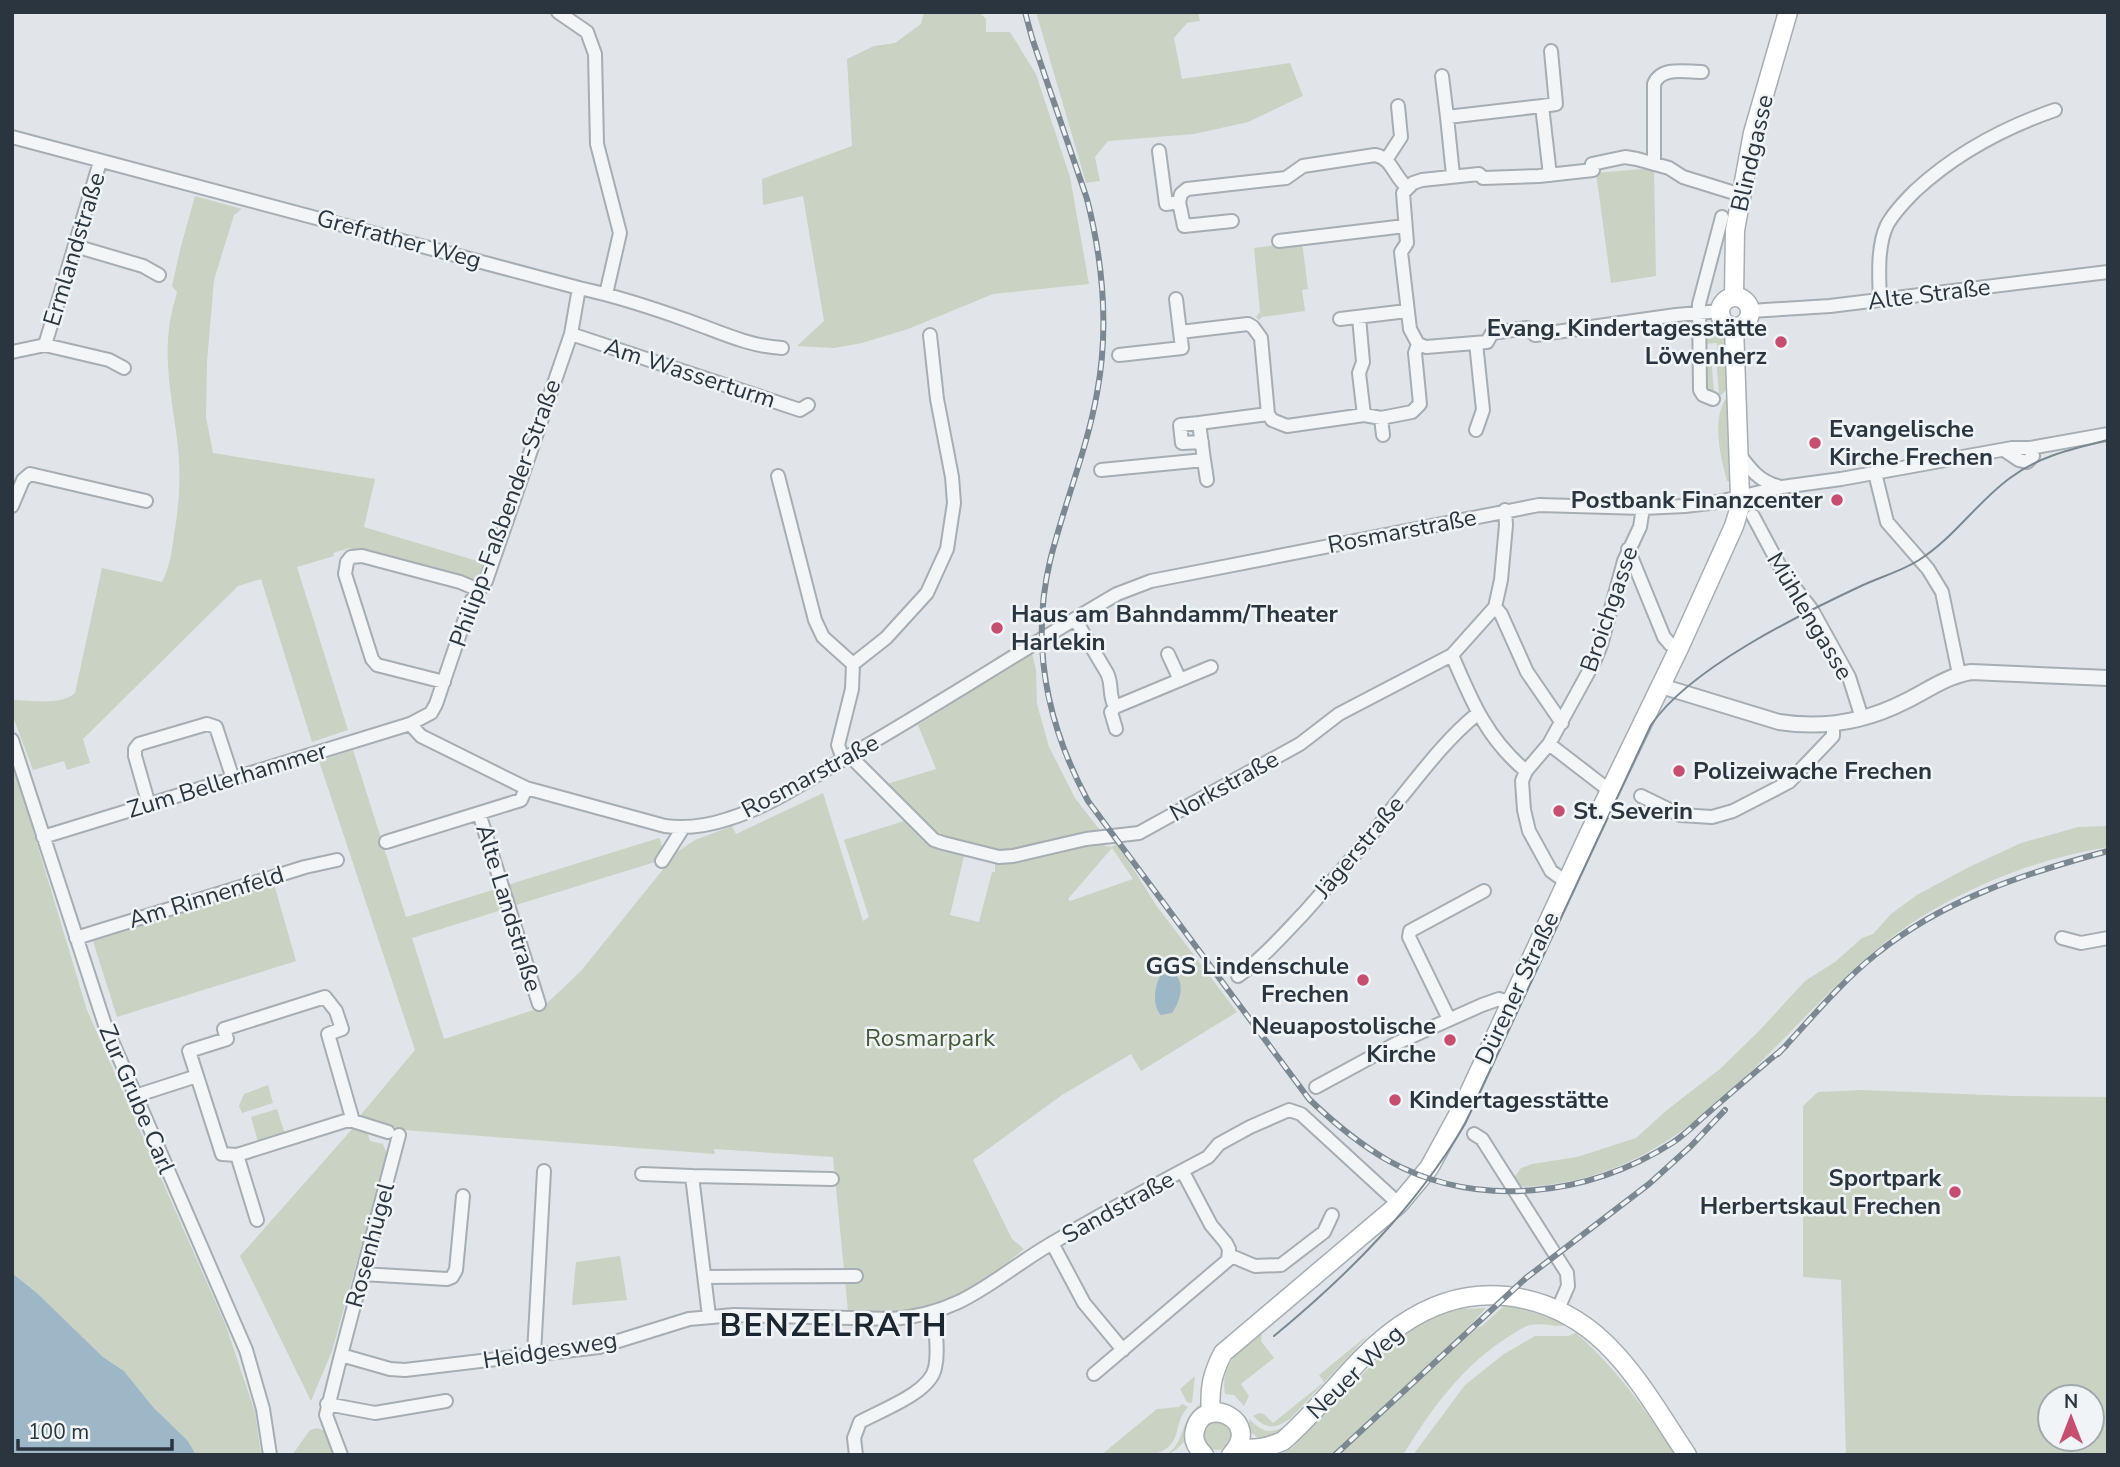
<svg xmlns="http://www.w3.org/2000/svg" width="2120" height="1467" viewBox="0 0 2120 1467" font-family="'Nunito Sans',sans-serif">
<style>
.green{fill:#c9d2c3;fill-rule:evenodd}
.water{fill:#9eb7c6}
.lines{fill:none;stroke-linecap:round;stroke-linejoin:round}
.minor-casing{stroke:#a6adb3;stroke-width:16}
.tertiary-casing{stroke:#a6adb3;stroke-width:18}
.secondary-casing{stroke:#a6adb3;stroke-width:21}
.minor{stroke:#f3f5f7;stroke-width:12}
.tertiary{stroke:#f3f5f7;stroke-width:14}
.secondary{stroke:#fff;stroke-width:18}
.tram{stroke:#7b8791;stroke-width:2}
.rail-casing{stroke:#7b8791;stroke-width:6}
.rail{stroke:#f0f4f6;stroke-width:3.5;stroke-dasharray:10;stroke-linecap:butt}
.poi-dot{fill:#c54e71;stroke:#f0f4f6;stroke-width:2.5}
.labels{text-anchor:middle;stroke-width:5;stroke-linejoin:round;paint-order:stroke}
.street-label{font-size:24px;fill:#2a353f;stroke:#f0f4f6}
.poi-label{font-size:24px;font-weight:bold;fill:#2a353f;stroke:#f0f4f6;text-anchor:end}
.park-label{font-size:24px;fill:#445a39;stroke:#f0f4f6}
.district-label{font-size:32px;font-weight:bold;letter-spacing:2px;fill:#1c2630;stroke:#f0f4f6}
</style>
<rect width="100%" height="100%" fill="#e1e5e9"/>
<!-- green -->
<path class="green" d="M924,12H979L986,19V32H1010L1036,74L1070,177L1089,284L993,294L908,329L862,343L834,348L797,346L824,321L803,196L763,205L762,179L852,146L847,59L874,46L895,43L921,24Z
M1036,12H1198L1200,21L1187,23L1174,38L1182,79L1290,63L1303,96L1248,122L1194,134L1108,141L1095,157L1100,181L1086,183Z
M1642,169L1654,171L1656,276L1611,283L1596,173Z
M195,196L242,209L234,215L214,280L207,362L206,417L213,453L375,479L364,527L494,566L488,584L349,548L333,553L334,556L297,567L348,730L312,742L261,579L238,586L83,739L90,763L67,770L64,761L33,770L12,714V700C31,700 61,706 75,693L102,568L162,582C170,567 172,551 174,535C179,507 181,477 178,448C174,409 164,369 169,329C170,317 174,304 177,292L172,286L180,250Z
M1302,242L1308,289L1302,290L1305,311L1262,317L1259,320L1256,317L1260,312L1254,248Z
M1711,321L1725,337L1726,351L1718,352L1717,343L1703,344L1704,322Z
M1703,347H1707L1708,354H1711L1714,394L1705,390Z
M1726,355L1727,389L1721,395L1719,394L1716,356Z
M1730,393L1727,425L1729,481H1727C1720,455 1710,415 1730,393Z
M1032,653L1036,670L1037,704L1049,747L1075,798L1102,833L1002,853L941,839L887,784L936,769L918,725Z
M353,750L406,917L499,888L505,909L412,938L444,1039L543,1007L581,971L677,852L695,840L732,826L736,834L823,793L863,921L869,917L844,840L910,819L965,852L950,915L979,922L992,872H995V859L1102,839L1105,846L1112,847L1117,843L1156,905L1237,1012L1141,1071L1131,1054L1062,1095L973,1160L1012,1239L1024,1249C1000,1268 975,1290 946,1301C916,1314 881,1311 848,1311L833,1157L714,1149L715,1154L405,1130L359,1117L415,1050L319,761ZM1112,848L1133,879L1070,901L1068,899Z
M12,760L87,1010L226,1326L255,1412L261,1455H196L188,1441L153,1407L124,1371L103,1357L37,1293L12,1273Z
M2108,826V847C2028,860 1939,897 1877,949C1763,1044 1686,1183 1520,1187L1514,1178L1521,1168L1532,1164L1577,1157L1636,1138L1667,1110L1720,1069L1759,1031L1805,981L1835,962L1862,938L1873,934L1891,914L1917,895L1967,868L2021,843L2078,827Z
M659,838C665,848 661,854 655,862L513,906L507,885Z
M274,884L296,961L117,1017L93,941Z
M268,1085L273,1103L242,1113L239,1106L244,1094Z
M1862,1090L2012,1096L2108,1097V1455H1846L1841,1280L1803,1277V1106L1818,1092ZM2050,1397H2092V1439H2050Z
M277,1109L285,1134L258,1142L251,1117Z
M354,1127L367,1132L370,1141L383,1144L387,1154L332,1351L311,1401L240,1256Z
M620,1256L627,1300L572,1305L576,1262Z
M1505,1305L1550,1317L1567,1325C1555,1328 1543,1322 1530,1325C1520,1328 1511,1335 1502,1341C1459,1370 1430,1411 1403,1455H1276L1291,1449L1388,1348L1410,1329L1435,1316L1462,1309L1486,1308L1463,1333L1482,1326Z
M1262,1332L1261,1341L1274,1358L1241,1384L1249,1396L1244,1406L1234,1395L1225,1394C1220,1363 1241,1349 1262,1332Z
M1576,1333C1618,1370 1645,1409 1675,1455H1413L1465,1385L1504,1354L1535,1336H1568Z
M1369,1334L1291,1418C1275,1429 1267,1430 1253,1416L1259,1413L1264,1414L1273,1423L1324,1382L1319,1375Z
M1195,1376L1192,1403L1187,1402L1180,1389Z
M1182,1404L1188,1407C1176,1420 1180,1431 1172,1443C1158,1462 1121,1455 1101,1455L1157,1409L1179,1407Z
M1200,1404C1197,1422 1184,1450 1166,1455C1187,1441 1178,1421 1200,1404Z
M1249,1419C1268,1437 1270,1431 1292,1425L1277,1435L1260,1439L1250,1432Z
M1202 1435a15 15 0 1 1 30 0a15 15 0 1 1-30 0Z
M317,1428L328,1432L337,1455H292L310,1430Z"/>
<!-- water -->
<path class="water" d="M1172,972C1186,981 1181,1000 1172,1013L1161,1015C1152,1006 1154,986 1161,975Z
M12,1273L37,1293L103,1357L124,1371L153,1407L188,1441L196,1455H12Z"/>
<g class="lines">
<defs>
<path id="minor" d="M558,12L587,32L595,54L597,144L620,233L606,294
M1442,76L1447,117
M1542,106L1556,104L1551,51
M12,137L579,288C616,296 653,308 689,321C720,332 748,346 782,348
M1159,151L1166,204L1179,202
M1386,160L1401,137L1398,106
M1654,164V84C1661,66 1686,72 1702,72
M1453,175L1447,117L1542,106L1550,175
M1232,221L1184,226L1179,202L1181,194L1187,189L1286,178L1303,166L1375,155C1392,158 1394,177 1407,187
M1279,241L1405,226
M75,246L143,266L159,275
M1176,299L1180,332
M1880,300C1879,277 1877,246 1887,225C1894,212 1905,201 1915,191C1956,153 2003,128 2055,110
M1720,311L1676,315L1535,335L1527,328L1492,333L1487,342L1426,347L1418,344L1410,329L1401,252L1407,243L1403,193L1413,183L1422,180L1479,174L1483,178L1539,176L1593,170L1592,164L1625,157L1637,159L1669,168L1683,177L1741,195
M1750,311L1830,306L2108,272
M1359,317L1363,362L1359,373L1364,415
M1340,319L1407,311
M571,334L800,410L808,405
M45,345L109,360L124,368
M12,352L45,345L100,162
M1119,355L1182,348L1180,332L1248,324L1253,327L1261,338L1268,414
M1713,399L1703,395L1700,390L1699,304L1722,217
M1381,418L1383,435
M1199,423L1180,425L1182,443L1202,442
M1476,430L1483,410L1476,343
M2004,450L2019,460L2027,462L2033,456L2030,448
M1739,454C1750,469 1760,482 1778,486
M1204,460L1207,480
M1101,470L1204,460L1199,423L1268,414L1272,420L1287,426L1364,415L1381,418L1412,412L1420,404L1415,353L1418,344
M1875,473L1887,522L1928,569L1942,592L1959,674
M778,476L815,620L823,637L853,664
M12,506L23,480L30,474L146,501
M1753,516L1784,574L1812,610L1849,677L1862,718
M1628,549L1664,637L1670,644L1679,648
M1495,607L1501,614L1527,672L1562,723
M1075,619L1107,673C1113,685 1108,694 1115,707
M1168,654L1180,680
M1452,655C1471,700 1487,739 1526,771
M444,682L377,665L372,659L345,574L347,562L351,557L362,556L460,582L479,590
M410,724L421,736L526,788L665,826C688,829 707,826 728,819C771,806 809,779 847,757C938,705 1026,647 1117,594L1151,581L1539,505L1643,508L1685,506L1718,502L1782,487L1841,479L2012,448H2030L2108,434
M1116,729L1111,712L1115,707L1211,667
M12,740L105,1025L246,1350L263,1409L270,1455
M1549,744L1610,791
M850,756L934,840L943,843L999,857L1013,856L1086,839L1139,833L1300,744L1339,714L1452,655L1495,607L1501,580L1506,525L1505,510
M843,759L838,745L852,689L853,664L886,638L927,593L947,549L954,503L952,477L937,399L930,335
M1641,796L1680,815L1712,817L1733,811L1789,782L1833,736V724
M149,805L135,756V749L139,744L207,724L216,727L233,779
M479,813L539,1004
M43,837L410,724L431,713L436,704L471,601L486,581L571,334L579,288
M386,842L521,800L526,788
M662,861L683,828
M1566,882L1551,871L1529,831L1524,810L1522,781L1526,771L1549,744L1594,662L1601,645L1624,561L1640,527L1643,508
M76,938L305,867L337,860
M2062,938L2081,943L2108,938
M1238,976C1263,958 1283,935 1304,913C1334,879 1364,846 1391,810C1419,776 1443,742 1477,714
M1449,1019L1409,937L1410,931L1484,891
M197,1076L189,1051L227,1039L224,1029L325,997L336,1011L342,1029L328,1034L353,1121
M1316,1087L1397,1043L1482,1005L1499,999L1512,1003
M135,1096L197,1076L222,1154L237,1155L345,1121H353L388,1132
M1474,1134L1482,1139L1567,1273L1568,1286L1558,1309
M237,1155L257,1220
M642,1174L692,1176
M1052,1243L1084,1303L1123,1350
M1229,1255L1255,1266L1281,1265L1324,1232L1332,1215
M362,1274L447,1279L452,1277L456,1270L463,1196
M705,1277L856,1276
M709,1316L692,1176L832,1179
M534,1354L544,1171
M341,1355L399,1135
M1094,1374L1228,1260L1229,1249L1226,1243L1211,1225L1183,1172
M327,1404L375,1413L446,1401
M341,1455L326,1415L341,1355L390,1369L405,1370L599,1347L689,1319L734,1315L892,1319C963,1314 992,1279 1049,1245C1101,1214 1155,1185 1208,1157L1219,1144L1250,1127L1289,1110L1301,1114L1399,1204
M856,1455L854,1438L860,1422C881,1410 930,1393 935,1368C939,1351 935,1330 934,1312"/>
<path id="tertiary" d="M1661,686L1779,722C1823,729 1867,721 1906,701C1928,690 1947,676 1971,672L2108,678"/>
<path id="secondary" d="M1734,297L1735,230L1753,133L1788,12
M1720 312a15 15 0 1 1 30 0a15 15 0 1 1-30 0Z
M1211,1413C1209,1389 1212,1374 1223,1353L1399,1204L1429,1168L1465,1102L1588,836L1679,648L1734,526L1739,510L1740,497L1734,327
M1237,1448C1255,1450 1267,1448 1283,1441C1325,1405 1355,1356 1401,1325C1433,1303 1468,1292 1506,1296C1602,1307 1639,1383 1687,1455
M1204,1455C1197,1448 1192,1440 1195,1430C1204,1393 1264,1421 1231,1455"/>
</defs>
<!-- minor casing -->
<use href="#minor" class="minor-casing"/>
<!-- tertiary casing -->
<use href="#tertiary" class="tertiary-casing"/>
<!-- secondary casing -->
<use href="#secondary" class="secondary-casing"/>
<!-- minor -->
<use href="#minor" class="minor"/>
<!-- tertiary -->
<use href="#tertiary" class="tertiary"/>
<!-- secondary -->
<use href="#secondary" class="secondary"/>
<!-- tram -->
<path class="tram" d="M1274,1336C1348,1275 1416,1207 1465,1124L1651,725C1690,668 1799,615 1861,586C1880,577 1902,571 1919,560C1954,538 1977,502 2010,478C2039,456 2073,449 2108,440"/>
<defs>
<path id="rail" d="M1025,12L1032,38L1087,199C1103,262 1109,329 1097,393C1087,450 1064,504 1050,561C1030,646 1047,725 1088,801L1309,1099C1334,1123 1359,1144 1389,1161C1478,1210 1589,1196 1672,1143C1685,1135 1697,1122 1709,1112C1734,1090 1760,1068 1786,1046
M1778,1054C1810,1020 1839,984 1875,955C1942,900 2026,873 2108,851
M1335,1455L1526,1278L1649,1184L1691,1146L1725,1110"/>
</defs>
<!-- rail casing -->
<use href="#rail" class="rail-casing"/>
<!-- rail -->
<use href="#rail" class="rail"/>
</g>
<!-- markers -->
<g class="poi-dot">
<circle cx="1781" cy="342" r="7"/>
<circle cx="1815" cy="443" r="7"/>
<circle cx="1837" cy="500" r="7"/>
<circle cx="997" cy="628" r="7"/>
<circle cx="1679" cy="771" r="7"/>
<circle cx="1559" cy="811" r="7"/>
<circle cx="1363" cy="980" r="7"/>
<circle cx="1450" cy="1040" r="7"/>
<circle cx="1395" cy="1100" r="7"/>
<circle cx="1955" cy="1192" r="7"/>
</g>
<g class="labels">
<!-- street labels -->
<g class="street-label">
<text transform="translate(1752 153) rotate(-77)" y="8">Blindgasse</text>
<text transform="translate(399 239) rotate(15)" y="8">Grefrather Weg</text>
<text transform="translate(74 249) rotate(-73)" y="8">Ermlandstraße</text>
<text transform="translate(1929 294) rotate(-7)" y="8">Alte Straße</text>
<text transform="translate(690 373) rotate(18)" y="8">Am Wasserturm</text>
<text transform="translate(505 513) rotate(-70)" y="8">Philipp-Faßbender-Straße</text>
<text transform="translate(1402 531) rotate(-11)" y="8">Rosmarstraße</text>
<text transform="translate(1609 609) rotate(-71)" y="8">Broichgasse</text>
<text transform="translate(1810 616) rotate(59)" y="8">Mühlengasse</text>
<text transform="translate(810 776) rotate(-28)" y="8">Rosmarstraße</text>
<text transform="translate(227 780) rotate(-17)" y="8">Zum Bellerhammer</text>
<text transform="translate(1224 786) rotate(-29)" y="8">Norkstraße</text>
<text transform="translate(1359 847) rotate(-50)" y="8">Jägerstraße</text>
<text transform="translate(206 897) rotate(-17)" y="8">Am Rinnenfeld</text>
<text transform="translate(509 908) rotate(73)" y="8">Alte Landstraße</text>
<text transform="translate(1517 988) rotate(-65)" y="8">Dürener Straße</text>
<text transform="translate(137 1099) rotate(67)" y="8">Zur Grube Carl</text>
<text transform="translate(1118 1207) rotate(-29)" y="8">Sandstraße</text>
<text transform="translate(370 1245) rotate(-75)" y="8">Rosenhügel</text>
<text transform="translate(550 1350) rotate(-9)" y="8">Heidgesweg</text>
<text transform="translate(1355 1372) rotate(-44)" y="8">Neuer Weg</text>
</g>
<!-- poi labels -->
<g class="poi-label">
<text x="1767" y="336">Evang. Kindertagesstätte<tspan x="1767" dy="28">Löwenherz</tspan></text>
<text x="1829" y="437" text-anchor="start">Evangelische<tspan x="1829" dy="28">Kirche Frechen</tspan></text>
<text x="1823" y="508">Postbank Finanzcenter</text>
<text x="1011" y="622" text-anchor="start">Haus am Bahndamm/Theater<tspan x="1011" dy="28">Harlekin</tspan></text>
<text x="1693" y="779" text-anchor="start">Polizeiwache Frechen</text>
<text x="1573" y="819" text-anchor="start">St. Severin</text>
<text x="1349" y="974">GGS Lindenschule<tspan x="1349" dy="28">Frechen</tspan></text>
<text x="1436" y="1034">Neuapostolische<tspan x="1436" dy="28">Kirche</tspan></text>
<text x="1409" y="1108" text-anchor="start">Kindertagesstätte</text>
<text x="1941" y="1186">Sportpark<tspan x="1941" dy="28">Herbertskaul Frechen</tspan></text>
</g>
<!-- park labels -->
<g class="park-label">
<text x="930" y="1046">Rosmarpark</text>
</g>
<!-- district labels -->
<g class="district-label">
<text x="834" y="1336">BENZELRATH</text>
</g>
</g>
<!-- border -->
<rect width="2120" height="1467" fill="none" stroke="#2a353f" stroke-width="28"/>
<!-- north arrow -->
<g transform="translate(2071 1418)"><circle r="33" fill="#f0f4f6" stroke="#a1a8ad" stroke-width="2"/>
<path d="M0-5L12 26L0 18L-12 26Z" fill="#c54e71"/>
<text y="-10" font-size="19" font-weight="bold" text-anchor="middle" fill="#2a353f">N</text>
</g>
<!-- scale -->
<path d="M18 1439v10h154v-10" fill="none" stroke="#2a353f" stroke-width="3.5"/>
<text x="28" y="1439" font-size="21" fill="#2a353f" stroke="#f0f4f6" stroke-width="5" paint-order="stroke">100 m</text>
</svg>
